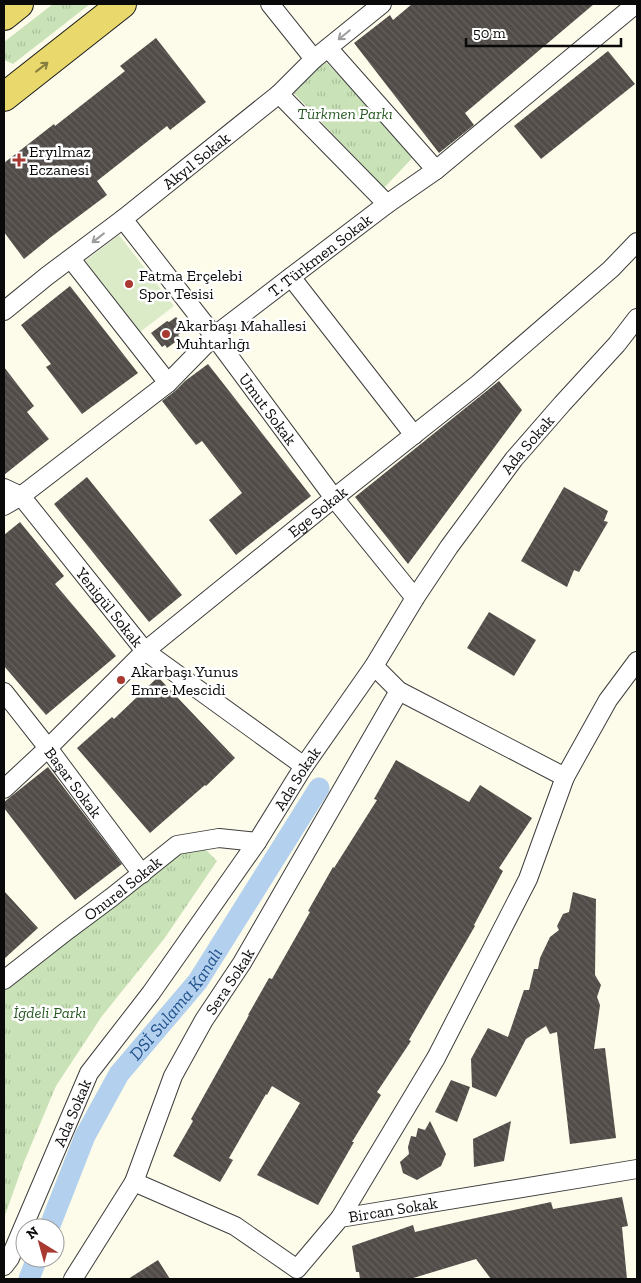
<svg xmlns="http://www.w3.org/2000/svg" width="641" height="1283" viewBox="0 0 641 1283" font-family="'Zilla Slab',serif">
<style>
.grass{fill:url(#grass-tufts)}
.pitch{fill:#dbebc8}
.lines{fill:none;stroke-linecap:round;stroke-linejoin:round}
.canal{stroke:#b3d1ee;stroke-width:21}
.building{fill:url(#building-back-hatch)}
.street-casing{stroke:#3d3d3d;stroke-width:20}
.primary-casing{stroke:#1b1b1b;stroke-width:30}
.street{stroke:#fff;stroke-width:18}
.primary{stroke:#e9d96d;stroke-width:28}
.oneway{stroke:#9d9d9d}
.oneway2{stroke:#857c40}
.poi-dot{fill:#a93a32;stroke:#fff;stroke-width:2}
.labels{text-anchor:middle;stroke-width:5;stroke-linejoin:round;paint-order:stroke}
.park-label{font-size:16px;font-style:italic;fill:#285923;stroke:#fff}
.poi-label{font-size:16px;fill:#0a0a0a;stroke:#fff;text-anchor:start}
.street-label{font-size:16px;fill:#0a0a0a;stroke:#fff}
.water-label{font-size:18px;font-style:italic;fill:#22528c;stroke:#fff}
</style>
<defs>
<pattern id="grass-tufts" width="24" height="20" patternUnits="userSpaceOnUse" patternTransform="scale(1.25)"><rect width="24" height="20" fill="#c9e2b7"/><path d="M3 7l-1-3M5 7V3M7 7l1-3M15 17l-1-3M17 17v-4M19 17l1-3" fill="none" stroke="#abc19c"/></pattern>
<pattern id="building-back-hatch" width="6" height="6" patternUnits="userSpaceOnUse" patternTransform="scale(1.25)"><rect width="6" height="6" fill="#514c48"/><path d="M-1 5l2 2M0 0l6 6M5-1l2 2" fill="none" stroke="#65615e"/></pattern>
</defs>
<rect width="100%" height="100%" fill="#fdfbe9"/>
<!-- grass -->
<path class="grass" d="M53,4H90L13,64L4,60V42Z
M325,61L415,155L384,188L291,90Z
M201,845L217,861L164,939L102,1016L56,1086L24,1162L4,1218V989L174,854Z"/>
<!-- pitch -->
<path class="pitch" d="M119,235L174,306L140,332L85,261Z"/>
<g class="lines">
<!-- canal -->
<g class="canal">
<path id="s1" d="M49,1228L85,1136L119,1074L198,981L319,788"/>
<path d="M29,1279L37,1258"/>
</g>
</g>
<!-- building -->
<path class="building" d="M412,4H594L465,113L474,125L439,153L354,43L390,15L393,20Z
M156,38L206,102L170,130L167,126L97,181L107,195L51,237L24,259L4,232V163L54,124L55,126L125,71L120,66Z
M608,51L635,84L541,159L514,126Z
M70,286L138,373L82,414L46,367L51,364L21,325Z
M176,317L186,329L178,335L181,338L167,348L165,345L162,347L151,333L167,321L169,322Z
M208,364L311,496L236,555L209,520L242,493L202,441L196,445L162,401L175,391L185,381Z
M4,367L34,406L27,412L49,439L4,475Z
M499,381L522,410L408,564L355,497Z
M87,477L182,595L149,622L54,504Z
M564,487L608,511L604,521L608,522L579,572L574,570L567,587L521,561Z
M20,522L64,576L55,584L116,656L46,715L4,666V535Z
M489,612L536,640L514,676L467,648Z
M158,677L235,758L206,786L205,785L150,833L77,748L112,717L114,719Z
M396,760L469,802L480,785L532,818L499,868L503,871L474,925L475,926L409,1040L411,1041L377,1092L381,1095L352,1142H354L318,1205L257,1175L300,1103L272,1086L267,1095L266,1094L229,1158L233,1160L220,1182L173,1156L193,1121L191,1119L249,1015H248L269,978L272,979L310,912L308,911L333,867L334,868L377,800L374,799Z
M48,767L122,864L75,900L4,808V802Z
M4,891L38,928L4,959Z
M573,892L596,899L595,975L601,985L597,997L600,1005L594,1049L605,1048L616,1138L570,1144L557,1032L550,1034L546,1026L526,1039L496,1097L472,1087L471,1059L488,1028L508,1037L524,990H529L534,969H538L540,958L550,937L559,930L557,926L563,914L569,912Z
M451,1080L470,1087L457,1122L435,1112Z
M430,1121L446,1154L441,1166L417,1180L403,1173L400,1162L409,1154L408,1147L411,1136L416,1137L418,1128L425,1130Z
M511,1121L504,1161L474,1167L473,1139Z
M622,1197L628,1226L622,1227L627,1279H491L476,1259L410,1279H360L359,1272H356L352,1246L413,1225L415,1232L462,1221L551,1202L553,1209Z
M158,1260L170,1279H128Z"/>
<g class="lines">
<defs>
<g id="street">
<path d="M270,4L314,59"/>
<path d="M328,48L436,170"/>
<path d="M279,94L387,204"/>
<path id="s2" d="M123,219L214,336L334,498L415,598"/>
<path d="M71,259L168,383"/>
<path d="M291,277L414,435"/>
<path id="s3" d="M4,311L47,276L123,219L279,94L314,59L382,4"/>
<path id="s4" d="M4,488L21,496L145,651L304,766"/>
<path id="s5" d="M4,506L21,496L168,383L214,336L291,277L387,204L436,170L636,4"/>
<path d="M374,666L399,691L565,777"/>
<path id="s6" d="M4,692L48,748L142,874"/>
<path id="s7" d="M4,789L48,748L145,651L334,498L478,384L611,269L637,242"/>
<path id="s8" d="M4,980L64,933L112,897L177,845L219,838L257,842"/>
<path id="s9" d="M134,1182L235,1226L297,1269L340,1218L637,1169"/>
<path d="M340,1218L436,1058L528,879L565,777L608,700L637,661"/>
<path id="s10" d="M4,1266L10,1258L89,1073L151,993L257,842L304,766L374,666L415,598L449,547L514,459L562,404L617,344L637,318"/>
<path id="s11" d="M73,1279L134,1182L173,1076L204,1020L242,963L399,691"/>
</g>
<path id="primary" d="M4,16L19,4
M4,97L122,4"/>
</defs>
<!-- street casing -->
<use href="#street" class="street-casing"/>
<!-- primary casing -->
<use href="#primary" class="primary-casing"/>
<!-- street -->
<use href="#street" class="street"/>
<!-- primary -->
<use href="#primary" class="primary"/>
</g>
<!-- one-way arrows -->
<defs><path id="oneway-shaft" d="M-6 0H5M1.5-3L5.5 0L1.5 3" fill="none" stroke-width="1.6" stroke-linecap="round" stroke-linejoin="round" transform="scale(1.25)"/></defs>
<g class="oneway">
<use href="#oneway-shaft" transform="translate(344 35) rotate(141)"/>
<use href="#oneway-shaft" transform="translate(98 238) rotate(142)"/>
</g>
<use class="oneway2" href="#oneway-shaft" transform="translate(42 67) rotate(-38)"/>
<!-- markers -->
<g class="poi-dot">
<path d="M16.5 152.5h5v5h5v5h-5v5h-5v-5h-5v-5h5z"/>
<circle cx="129" cy="284" r="5"/>
<circle cx="166" cy="334" r="5"/>
<circle cx="121" cy="680" r="5"/>
</g>
<g class="labels">
<!-- park labels -->
<g class="park-label">
<text x="345" y="119">Türkmen Parkı</text>
<text x="50" y="1018">İğdeli Parkı</text>
</g>
<!-- poi labels -->
<g class="poi-label">
<text x="29" y="157">Eryılmaz<tspan x="29" dy="18">Eczanesi</tspan></text>
<text x="139" y="281">Fatma Erçelebi<tspan x="139" dy="18">Spor Tesisi</tspan></text>
<text x="176" y="331">Akarbaşı Mahallesi<tspan x="176" dy="18">Muhtarlığı</tspan></text>
<text x="131" y="677">Akarbaşı Yunus<tspan x="131" dy="18">Emre Mescidi</tspan></text>
</g>
<!-- street labels -->
<g class="street-label">
<text dy="6" stroke="none"><textPath href="#s3" startOffset="244">Akyıl Sokak</textPath></text>
<text dy="6" stroke="none"><textPath href="#s5" startOffset="404">T. Türkmen Sokak</textPath></text>
<text dy="6" stroke="none"><textPath href="#s2" startOffset="239">Umut Sokak</textPath></text>
<text dy="6" stroke="none"><textPath href="#s10" startOffset="978">Ada Sokak</textPath></text>
<text dy="6" stroke="none"><textPath href="#s7" startOffset="419">Ege Sokak</textPath></text>
<text dy="6" stroke="none"><textPath href="#s4" startOffset="161">Yenigül Sokak</textPath></text>
<text dy="6" stroke="none"><textPath href="#s10" startOffset="572">Ada Sokak</textPath></text>
<text dy="6" stroke="none"><textPath href="#s6" startOffset="114">Başar Sokak</textPath></text>
<text dy="6" stroke="none"><textPath href="#s8" startOffset="150">Onurel Sokak</textPath></text>
<text dy="6" stroke="none"><textPath href="#s11" startOffset="338">Sera Sokak</textPath></text>
<text dy="6" stroke="none"><textPath href="#s10" startOffset="168">Ada Sokak</textPath></text>
<text dy="6" stroke="none"><textPath href="#s9" startOffset="306">Bircan Sokak</textPath></text>
</g>
<!-- water labels -->
<g class="water-label">
<text dy="6" stroke="none"><textPath href="#s1" startOffset="260">DSİ Sulama Kanalı</textPath></text>
</g>
</g>
<!-- border -->
<rect width="641" height="1283" fill="none" stroke="#0a0a0a" stroke-width="10"/>
<!-- north arrow -->
<g transform="translate(40 1243) rotate(323)"><circle r="24" fill="#ffffff" stroke="#9d9d9d"/>
<path d="M0-4L9 19L0 12L-9 19Z" fill="#a93a32"/>
<text y="-8" font-size="14" font-weight="bold" text-anchor="middle" fill="#0a0a0a">N</text>
</g>
<!-- scale -->
<path d="M466 38v8h155v-8" fill="none" stroke="#0a0a0a" stroke-width="2.5"/>
<text x="473" y="38" font-size="15" fill="#0a0a0a" stroke="#ffffff" stroke-width="4" paint-order="stroke">50 m</text>
</svg>
